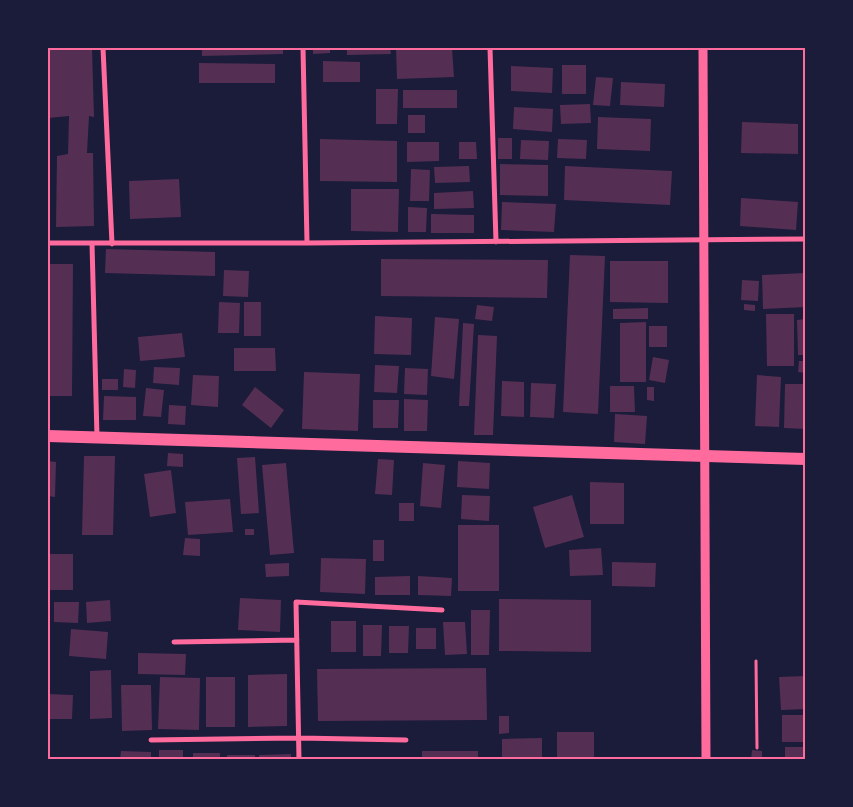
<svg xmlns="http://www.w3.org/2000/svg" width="853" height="807" viewBox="0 0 853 807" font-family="'Exo 2',sans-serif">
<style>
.building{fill:#542f53}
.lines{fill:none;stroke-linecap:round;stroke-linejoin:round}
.path{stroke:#ff6b9d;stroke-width:3}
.minor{stroke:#ff6b9d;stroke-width:5}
.tertiary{stroke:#ff6b9d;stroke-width:9}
.primary{stroke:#ff6b9d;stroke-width:12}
.neatline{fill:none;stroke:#ff6b9d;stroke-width:2}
</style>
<rect width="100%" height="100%" fill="#1b1b3a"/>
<!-- building -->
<path class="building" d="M48,48H92L94,117L89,116L87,153H93L94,226L56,227L57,156L68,154L69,116L48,118Z
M202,48H283V54L202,56Z
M313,48H330V53L313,54Z
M347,48H390L391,54L347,55Z
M396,48H452L454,77L397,79Z
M323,61L360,62V82H323Z
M199,63L275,64V83H199Z
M562,65H586V94H562Z
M511,66L553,68L552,93L511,91Z
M596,77L613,78L610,106L593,105Z
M621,82L665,84L664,107L620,105Z
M376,89H398L397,124H376Z
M403,90H457V108H403Z
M590,104L591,123L561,124L560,105Z
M514,107L553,109L552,132L513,129Z
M803,110H806V153H803Z
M408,115H425V133H408Z
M598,117L651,119L650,151L597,149Z
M742,122L798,124V154L741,153Z
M498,138H512V159H498Z
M320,139L397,141V182L320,181Z
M558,139L587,140L586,159L557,158Z
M521,140L549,141L548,160L520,159Z
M407,142H439V161L407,162Z
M459,142H476L477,159H459Z
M500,164L548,165V196L500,195Z
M469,166L470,182L435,183L434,167Z
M565,166L672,171L670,205L564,200Z
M411,169L430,170L429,201H410Z
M179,179L181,217L130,219L129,181Z
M351,189H399L398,232L351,231Z
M473,191L474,208L434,209V193Z
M741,198L798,202L796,230L740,226Z
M502,202L556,204L554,232L501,230Z
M408,207L427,208L426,232H408Z
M431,214L474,215V233H431Z
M106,249L215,252V276L105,273Z
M570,255L605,256L598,414L563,412Z
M381,259L548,260L547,298L381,296Z
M610,261H668V303L610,302Z
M48,264H73L72,396H48Z
M224,270L249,271L248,297L223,296Z
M806,273V307L763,309L762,275Z
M742,280L759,281L758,301L741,300Z
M219,302L240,303L239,333H218Z
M244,302H261V336H244Z
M744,304L755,305V311L744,310Z
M477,305L494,307L492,321L475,319Z
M648,308V319H613V309Z
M766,314H794V366H767Z
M375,316L412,318L411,355L374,354Z
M435,317L459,319L454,379L431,376Z
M806,319V355H798L797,320Z
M646,322V382H620V323Z
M463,323L474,324L469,406H459Z
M649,326H667V347H649Z
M182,333L185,357L140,361L138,337Z
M478,335L497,336L493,435H474Z
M234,348H275L276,371H234Z
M653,357L669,360L665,383L649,380Z
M799,361H806V373L798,372Z
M375,365L399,366L397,393L374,392Z
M154,367L180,368L179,385L153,383Z
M405,368L428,369L427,395L404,394Z
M124,369L136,370L135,388L123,387Z
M304,372L360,374L358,431L302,429Z
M193,375L219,376L218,407L191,405Z
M757,375L781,377L779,427L755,426Z
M102,379H118V390H102Z
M502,381L524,382V417L501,416Z
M531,383L556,384L554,418L530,417Z
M785,384H806V429L784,428Z
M610,386H634L635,412H610Z
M255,387L284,410L271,428L242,405Z
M647,387H654V401L647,400Z
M146,388L164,390L161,417L143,416Z
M104,396L136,397V420H103Z
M404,399L428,400L427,431H404Z
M373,400H399L398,428H373Z
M169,405L186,406L185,425L168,424Z
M615,414L647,416L645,444L614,442Z
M168,453L183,454V467L167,466Z
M84,456H115L113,535H82Z
M255,457L259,513L241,514L237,458Z
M378,459L394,460L392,495L375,494Z
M48,461L56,462L55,497L48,496Z
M458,461L490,463L489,489L457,487Z
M286,463L294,553L270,555L262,465Z
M423,463L445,465L441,508L420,506Z
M171,470L176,513L150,517L144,474Z
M590,482L624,483V524H590Z
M462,495L490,496L489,521L461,519Z
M572,495L584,537L545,548L533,507Z
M230,499L233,532L188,535L185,502Z
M399,503H414V521H399Z
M458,525H499V591H458Z
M245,529H254V535H245Z
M185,538L200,539V556L183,555Z
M373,540H384V561H373Z
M601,548L603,575L570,576L569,550Z
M48,554H73V590H48Z
M321,558L366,559L365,594L320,592Z
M612,562L656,563L655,587L612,586Z
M289,563V576L266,577L265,564Z
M410,576V595H375V577Z
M418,576L452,578L451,596L418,595Z
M240,598L281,600L280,632L238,630Z
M499,599L591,600V652L499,651Z
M110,600L111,621L87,623L86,602Z
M54,602H79L78,623L54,622Z
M471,610H490L489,655H471Z
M331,621H356V652H331Z
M443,622H465L467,654L445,655Z
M363,625H382L381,656H363Z
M389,626H409L408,653H389Z
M416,628H436V649H416Z
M71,629L108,632L106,659L69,656Z
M138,653L186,654L185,675L138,674Z
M486,668L487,720L318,721L317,669Z
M111,670L112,718L90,719V671Z
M287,674V726L248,727V675Z
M805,676L806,709L781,710L779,677Z
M160,677L200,678L199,730L158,729Z
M206,677H235V727H206Z
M121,685H151L152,730L122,731Z
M48,694L73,695L72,719H48Z
M782,715H806V742H782Z
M499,716H509V733L499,734Z
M557,732H594V760H557Z
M542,738V760H502V739Z
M785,747H806V760H785Z
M159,750H183V760H159Z
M752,750L762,751V760H751Z
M121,751L151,752V760H120Z
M422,751H478V760H422Z
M193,753H220V760H193Z
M291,754V760H259V755Z
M227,755H255V760H227Z"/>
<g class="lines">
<!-- path -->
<path class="path" d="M756,661L757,748"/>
<!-- minor -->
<path class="minor" d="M103,48L112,244
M303,48L307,243
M490,48L496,242
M48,243H307L806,239
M92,243L97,437
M174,642L297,640
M151,740L299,738L406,740
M299,760L296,602L442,610"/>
<!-- tertiary -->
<path class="tertiary" d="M703,48L706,760"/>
<!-- primary -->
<path class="primary" d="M48,436L806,459"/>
</g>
<!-- border -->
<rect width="853" height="807" fill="none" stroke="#1b1b3a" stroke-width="98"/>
<rect x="49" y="49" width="755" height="709" class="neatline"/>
</svg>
